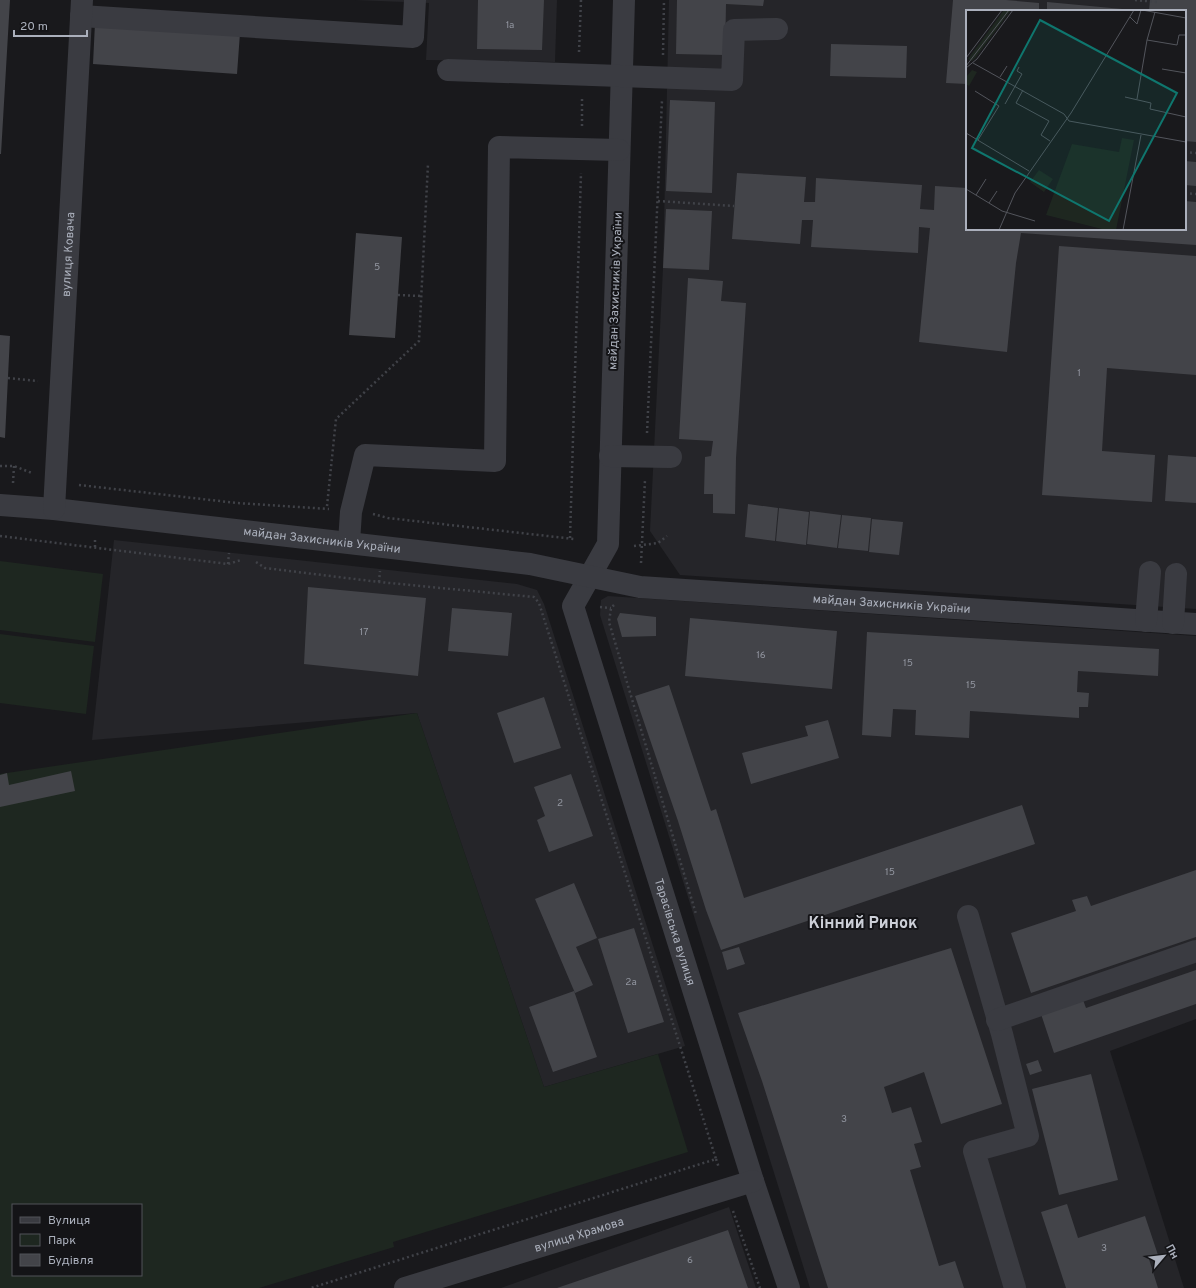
<svg xmlns="http://www.w3.org/2000/svg" width="1196" height="1288" viewBox="0 0 1196 1288" font-family="Overpass,sans-serif">
<style>
.built{fill:#252529;fill-rule:evenodd}
.green{fill:#1e2720;fill-rule:evenodd}
.building{fill:#434449}
.lines{fill:none;stroke-linecap:round;stroke-linejoin:round}
.path{stroke:#404248;stroke-width:2.5;stroke-dasharray:2 3;stroke-linecap:butt}
.minor{stroke:#3a3b41;stroke-width:22}
.labels{text-anchor:middle;stroke-width:4;stroke-linejoin:round;paint-order:stroke}
.number-label{font-size:10px;fill:#91959f}
.street-label{font-size:12px;fill:#abb0bc;stroke:#141417}
.district-label{font-size:16px;font-weight:bold;fill:#cccfd7;stroke:#141417}
.inset-road{fill:none;stroke:#53555c;stroke-width:1}
.view{fill:#0f766e;fill-opacity:0.15;stroke:#0f766e;stroke-width:2}
.inset-edge{fill:none;stroke:#abb0bc;stroke-width:2}
</style>
<rect width="100%" height="100%" fill="#19191c"/>
<!-- built -->
<path class="built" d="M355,0H557L555,62L426,60L429,3Z
M669,0H1196V609L680,575L650,531L663,268ZM967,11H1185V229H967Z
M114,540L517,584L537,590L544,604L685,1046L544,1087L417,713L92,740Z
M608,596L1196,636V1019L1110,1051L1184,1288H810L600,615L601,600Z
M729,1207L756,1288H501Z"/>
<!-- green -->
<path class="green" d="M0,561L103,574L95,642L0,630Z
M0,634L94,646L86,714L0,703Z
M417,713L544,1087L658,1054L688,1152L393,1242L394,1247L259,1288H0V774ZM13,1205H141V1275H13Z"/>
<!-- building -->
<path class="building" d="M0,0H10L1,154H0Z
M478,0H544L542,50L477,49Z
M677,0H764L763,6L726,4L725,55L676,54Z
M953,0H1006L1039,3V11H967V84L946,83Z
M1150,0H1196V142L1185,141V11H1149Z
M1047,2L1133,10V11H1047Z
M95,23L240,33L237,74L93,64Z
M831,44L907,46L906,78L830,76Z
M670,100L715,102L712,193L666,191Z
M1185,161L1196,162V186L1185,185Z
M737,173L806,177L804,202H815L816,178L922,185L920,209L934,210L935,186L967,188V229H1185V201L1196,202V245L1021,233L1016,263L1007,352L919,342L930,228L919,227L918,253L811,247L813,220H802L800,244L732,239Z
M666,209L712,211L709,270L663,268Z
M356,233L402,237L395,338L349,335Z
M1059,246L1196,256V375L1107,368L1102,451L1155,455L1152,502L1042,495Z
M688,278L723,281L721,301L746,303L736,458L735,514L713,513V494H704L705,457L711,456L713,441L679,439Z
M0,335L10,336L5,438L0,437Z
M1168,455L1196,457V503L1165,501Z
M748,504L778,508L775,541L745,537Z
M779,508L809,512L806,545L776,541Z
M810,511L841,515L837,548L807,544Z
M842,515L871,518L868,551L838,548Z
M872,519L903,522L899,555L869,552Z
M308,587L426,598L418,676L304,664Z
M452,608L512,613L508,656L448,651Z
M620,613L656,617V636L622,637L617,619Z
M690,618L837,631L832,689L685,676Z
M867,632L1159,649L1158,676L1078,671L1077,692L1089,693L1088,707H1079V718L970,711L969,738L915,735L916,710L893,709L891,737L862,735Z
M669,685L711,811L716,809L744,898L1022,805L1035,844L721,950L706,910L678,821L635,696Z
M544,697L561,748L514,763L497,713Z
M828,720L839,758L751,784L742,753L808,736L805,726Z
M71,771L75,791L0,807V775L7,773L9,785Z
M571,774L593,836L549,852L537,820L545,816L534,787Z
M1196,870V937L1031,993L1011,933L1076,911L1072,900L1087,896L1091,906Z
M574,883L597,938L576,947L593,985L575,993L535,899Z
M634,928L664,1022L628,1033L598,939Z
M739,947L745,964L727,970L722,952Z
M951,948L1002,1104L941,1124L924,1072L884,1087L892,1113L911,1107L922,1142L914,1144L921,1167L910,1170L939,1266L955,1261L964,1288H828L762,1081L738,1013Z
M1196,970V1004L1054,1053L1041,1014L1083,1000L1086,1008Z
M574,991L597,1057L553,1072L529,1007Z
M1038,1060L1042,1071L1030,1075L1026,1064Z
M1091,1074L1118,1180L1059,1195L1032,1089Z
M1067,1204L1078,1238L1145,1216L1158,1255L1149,1259L1158,1288H1066L1041,1212Z
M728,1230L748,1288H557Z"/>
<g class="lines">
<!-- path -->
<path class="path" d="M1135,0L1157,2
M579,52L581,0
M663,55L664,0
M582,126V97
M1185,152L1186,141
M1185,152L1196,153
M1185,193L1196,194
M658,201L734,206
M398,295L421,296
M8,378L38,381
M647,433L662,100
M0,466H14L32,473
M13,483L14,466
M79,485L237,503L329,509
M327,506L336,419L419,341L428,164
M373,514L388,518L574,539
M0,536L228,564L241,560
M570,538L581,173
M634,546L658,543L667,536
M95,547V538
M256,562L265,568L379,582L534,597L539,603L716,1159L311,1288
M641,563L645,480
M228,564L229,553
M379,582L380,571
M614,605L611,608L609,622L696,914
M600,607L611,608
M716,1159L719,1168
M733,1211L760,1288"/>
<!-- minor -->
<g class="minor">
<path id="s1" d="M624,0L608,544L573,606L753,1181L789,1288"/>
<path d="M81,16L413,37L415,0"/>
<path d="M448,70L732,80L734,30L777,29"/>
<path d="M610,456L671,457"/>
<path id="s2" d="M0,505L54,509L530,564L640,587L1196,624"/>
<path id="s3" d="M54,509L82,0"/>
<path d="M349,542L351,512L365,455L495,461L499,147L619,150"/>
<path d="M1146,621L1150,572"/>
<path d="M1173,623L1176,574"/>
<path d="M968,916L1002,1034L1028,1136L974,1151L1015,1288"/>
<path d="M997,1020L1196,951"/>
<path id="s4" d="M405,1288L753,1181"/>
</g>
</g>
<g class="labels">
<!-- number labels -->
<g class="number-label">
<text x="510" y="28">1а</text>
<text x="377" y="270">5</text>
<text x="1079" y="376">1</text>
<text x="364" y="635">17</text>
<text x="761" y="658">16</text>
<text x="908" y="666">15</text>
<text x="971" y="688">15</text>
<text x="560" y="806">2</text>
<text x="890" y="875">15</text>
<text x="631" y="985">2а</text>
<text x="844" y="1122">3</text>
<text x="1104" y="1251">3</text>
<text x="690" y="1263">6</text>
</g>
<!-- street labels -->
<g class="street-label">
<text dy="4" stroke="none"><textPath href="#s3" startOffset="255">вулиця Ковача</textPath></text>
<text transform="translate(615 291) rotate(-88)" y="4">майдан Захисників України</text>
<text dy="4" stroke="none"><textPath href="#s2" startOffset="324">майдан Захисників України</textPath></text>
<text dy="4" stroke="none"><textPath href="#s2" startOffset="898">майдан Захисників України</textPath></text>
<text dy="4" stroke="none"><textPath href="#s1" startOffset="957">Тарасівська вулиця</textPath></text>
<text dy="4" stroke="none"><textPath href="#s4" startOffset="182">вулиця Храмова</textPath></text>
</g>
<!-- district labels -->
<g class="district-label">
<text x="863" y="928">Кінний Ринок</text>
</g>
</g>
<!-- overview -->
<g transform="translate(966 10)">
<rect width="220" height="220" fill="#19191c"/>
<path d="M38,0H45L10,47L6,51L2,49ZM6,60L11,62L3,76L0,74V67ZM156,128L168,130L150,220H140L80,205L106,134L153,142ZM73,160L87,169L78,182L64,172Z" fill="#1e2720"/>
<path class="inset-road" d="M176,0L220,8M164,7L171,14L175,0M181,30L211,35L213,25H220M0,48L36,0M7,53L98,104L103,111L220,132M0,56L43,0M0,58L11,49L47,0M196,59L220,63M34,67L41,56M57,80L50,93L83,111L75,125L84,131M9,81L33,96L12,130M159,87L185,93L184,99L220,107M171,89L181,30L189,2M39,94L56,64L51,61L53,57M0,123L63,161M0,179L36,201L69,211M10,185L20,169M23,193L31,181M33,220L49,183L105,103L168,0M157,220L175,125"/>
<path class="view" d="M74,10L211,83L143,211L6,138Z"/>
<rect width="220" height="220" class="inset-edge"/>
</g>
<!-- legend -->
<rect x="12" y="1204" width="130" height="72" fill="#141417" stroke="#505259"/>
<rect x="20" y="1217" width="20" height="6" fill="#3a3b41" stroke="#505259"/>
<text x="48" y="1224" font-size="12" fill="#abb0bc">Вулиця</text>
<rect x="20" y="1234" width="20" height="12" fill="#1e2720" stroke="#505259"/>
<text x="48" y="1244" font-size="12" fill="#abb0bc">Парк</text>
<rect x="20" y="1254" width="20" height="12" fill="#434449" stroke="#505259"/>
<text x="48" y="1264" font-size="12" fill="#abb0bc">Будівля</text>
<!-- north arrow -->
<g transform="translate(1164 1256) rotate(62)" stroke="#141417" stroke-width="3" paint-order="stroke">
<path d="M0-3L7 15L0 10L-7 15Z" fill="#abb0bc"/>
<text y="-6" font-size="11" font-weight="bold" text-anchor="middle" fill="#abb0bc">Пн</text>
</g>
<!-- scale -->
<path d="M14 30v6h73v-6" fill="none" stroke="#abb0bc" stroke-width="2"/>
<text x="20" y="30" font-size="12" fill="#abb0bc" stroke="#141417" stroke-width="3" paint-order="stroke">20 m</text>
</svg>
